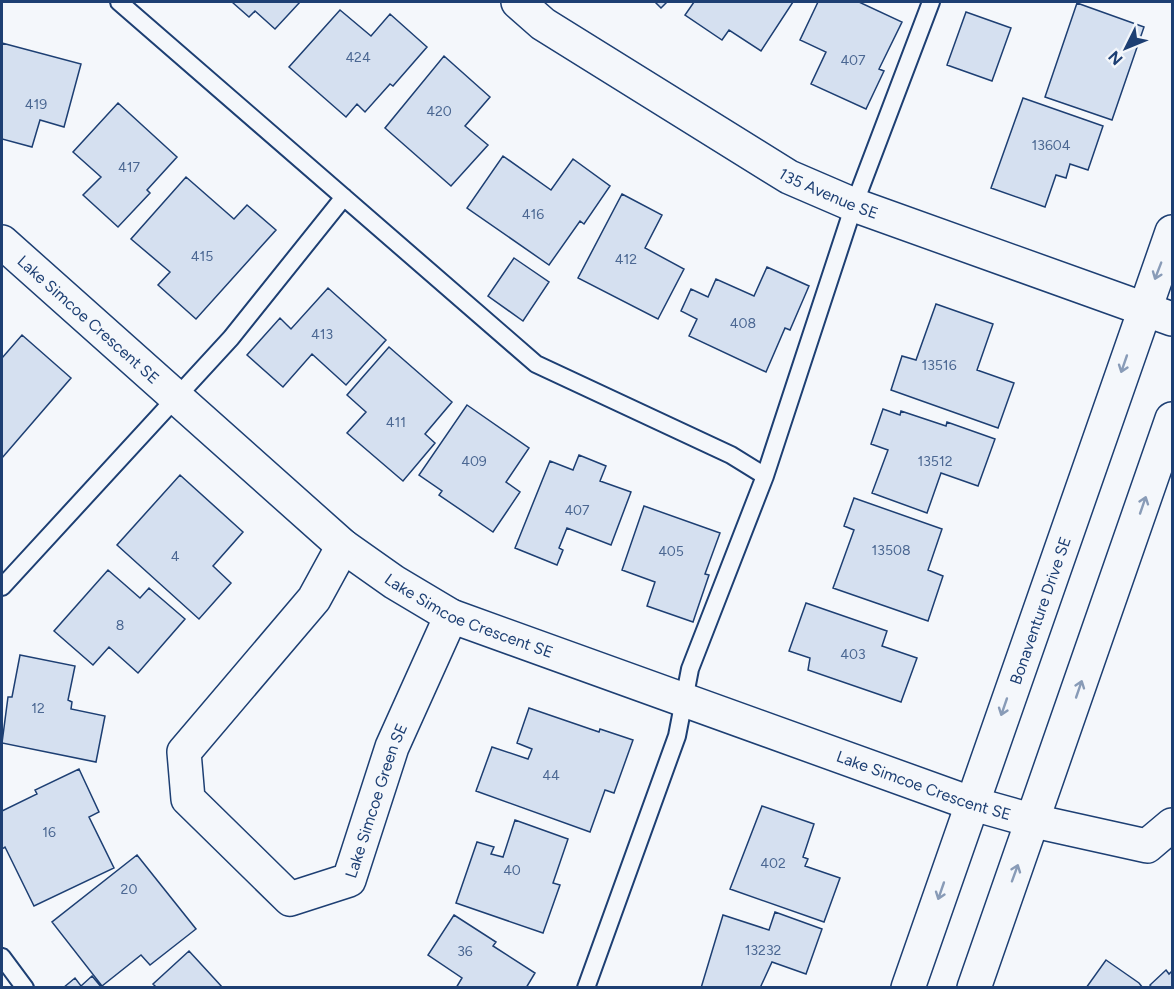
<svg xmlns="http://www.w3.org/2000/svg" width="1174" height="989" viewBox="0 0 1174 989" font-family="Figtree,sans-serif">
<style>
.building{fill:#d5e0f0;stroke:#1d3f73;stroke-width:1.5}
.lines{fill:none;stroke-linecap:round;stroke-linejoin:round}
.service-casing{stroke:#1d3f73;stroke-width:20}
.minor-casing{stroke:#1d3f73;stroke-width:36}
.tertiary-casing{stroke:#1d3f73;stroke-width:36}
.service{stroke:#f4f7fb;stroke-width:16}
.minor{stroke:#f4f7fb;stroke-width:33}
.tertiary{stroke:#f4f7fb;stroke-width:33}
.oneway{stroke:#889bb7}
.labels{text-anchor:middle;stroke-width:4.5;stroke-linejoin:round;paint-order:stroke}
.number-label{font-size:14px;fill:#4b6792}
.street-label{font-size:16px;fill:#1d3f73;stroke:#f4f7fb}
</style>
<rect width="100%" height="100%" fill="#f4f7fb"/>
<!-- building -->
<path class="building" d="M232,2H300L275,29L255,11L249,17Z
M655,2H667L661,8Z
M694,2H793L761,51L729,30L722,40L685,15Z
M818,2H859L902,22L879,69L884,71L866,109L811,84L826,52L800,40Z
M1077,3L1144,27L1112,120L1045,97Z
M340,10L371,36L390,14L427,47L393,86L390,84L365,112L357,104L346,117L289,67Z
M966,12L1011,28L992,81L947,65Z
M2,43L81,64L64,127L40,120L32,147L2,139Z
M444,56L490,97L465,126L488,145L451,186L385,128Z
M1023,98L1103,126L1088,170L1070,164L1066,178L1056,175L1045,207L991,188Z
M118,103L177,157L147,190L150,193L118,227L83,195L101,177L73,152Z
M503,156L551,190L573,159L610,186L584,224L580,221L549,265L467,208Z
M186,177L234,219L247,205L276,230L196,319L158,285L170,272L131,239Z
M622,194L662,215L645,248L684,269L658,319L578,278Z
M514,258L549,282L523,321L488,296Z
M767,267L809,286L790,330L785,328L766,372L689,336L697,319L681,311L691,289L708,297L716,279L754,296Z
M328,288L386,340L346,385L312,354L283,387L247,355L280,318L291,329Z
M936,304L993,324L977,370L1014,383L998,428L891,390L902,356L916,360Z
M22,335L71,378L2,458V358Z
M389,347L452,402L425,434L435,443L403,481L347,433L366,412L347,395Z
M467,405L529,448L506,482L520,492L493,532L439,495L442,491L419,475Z
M883,409L900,415L901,411L946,426L947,422L995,439L978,486L941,473L927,513L872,493L888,450L871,444Z
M579,455L606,466L600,481L631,492L611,545L567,528L559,548L563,550L557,565L515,548L550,461L573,470Z
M180,475L243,532L213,566L231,583L199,619L117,545Z
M854,498L942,529L928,570L943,576L928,621L833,588L854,530L844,526Z
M644,506L720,533L705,574L709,575L693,622L647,606L655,582L622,570Z
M108,570L140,598L149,588L185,619L138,673L109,647L93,665L54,631Z
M806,603L887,631L882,646L917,658L901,702L808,670L810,658L789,651Z
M20,655L75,666L68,700L72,702L71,709L105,716L96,762L2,743L8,697H12Z
M529,708L599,732L600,729L633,740L614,793L605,790L590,832L476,791L492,747L528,759L532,749L517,743Z
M79,769L99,812L89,817L114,868L34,906L5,847L2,849V811L37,794L35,790Z
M762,806L814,824L803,857L808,859L805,866L840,878L824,922L730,889Z
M515,820L568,839L553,883L560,885L543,933L456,903L477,842L494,847L491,854L503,857Z
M137,855L196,929L150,965L141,955L102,986L52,922Z
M775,912L822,929L806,974L772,962L760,988H701L723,915L769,930Z
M454,915L496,942L493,946L535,973L526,988H456L462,978L428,955Z
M189,951L223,988H157L153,984Z
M1106,960L1139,983L1143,988H1086Z
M1166,970L1169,974L1172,971V988H1152L1150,985Z
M92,976L102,988H63L75,978L81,986Z"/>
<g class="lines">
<defs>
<path id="service" d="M119,2L536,364L731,455L765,476
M2,587L231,338L344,197
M2,957L25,988
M586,988L677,736L690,669L765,476L854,205L931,2"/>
<g id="minor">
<path id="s1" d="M518,2L543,24L789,177L854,205L1172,319"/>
<path id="s2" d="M2,242L343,546L394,582L451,616L970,803L1034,821L1147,846L1172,825"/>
<path id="s3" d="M343,546L314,599L184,752L188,799L290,899L349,880L392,747L451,616"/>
</g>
<g id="tertiary">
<path id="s4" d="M908,988L1172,232"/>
<path d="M974,988L1172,419"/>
</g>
</defs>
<!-- service casing -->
<use href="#service" class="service-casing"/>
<!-- minor casing -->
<use href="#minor" class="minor-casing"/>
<!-- tertiary casing -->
<use href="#tertiary" class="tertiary-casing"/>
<!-- service -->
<use href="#service" class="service"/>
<!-- minor -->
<use href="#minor" class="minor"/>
<!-- tertiary -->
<use href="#tertiary" class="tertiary"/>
</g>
<!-- one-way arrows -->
<defs><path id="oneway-shaft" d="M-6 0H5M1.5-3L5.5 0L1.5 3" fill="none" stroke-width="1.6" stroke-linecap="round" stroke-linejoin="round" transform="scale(1.5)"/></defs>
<g class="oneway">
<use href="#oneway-shaft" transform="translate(1158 271) rotate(111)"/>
<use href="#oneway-shaft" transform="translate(1124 364) rotate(109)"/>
<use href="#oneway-shaft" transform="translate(1143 505) rotate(-71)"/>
<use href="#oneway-shaft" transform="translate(1079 689) rotate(-71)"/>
<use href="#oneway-shaft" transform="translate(1004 707) rotate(109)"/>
<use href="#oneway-shaft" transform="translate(1015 873) rotate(-70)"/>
<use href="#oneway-shaft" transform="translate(941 891) rotate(109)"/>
</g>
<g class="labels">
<!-- number labels -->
<g class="number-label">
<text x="358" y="62">424</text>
<text x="853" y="65">407</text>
<text x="36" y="109">419</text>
<text x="439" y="116">420</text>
<text x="1051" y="150">13604</text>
<text x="129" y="172">417</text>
<text x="533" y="219">416</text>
<text x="202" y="261">415</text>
<text x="626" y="264">412</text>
<text x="743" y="328">408</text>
<text x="322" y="339">413</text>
<text x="939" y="370">13516</text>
<text x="396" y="427">411</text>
<text x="474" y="466">409</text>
<text x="935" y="466">13512</text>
<text x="577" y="515">407</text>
<text x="891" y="555">13508</text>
<text x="671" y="556">405</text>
<text x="175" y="561">4</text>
<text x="120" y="630">8</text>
<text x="853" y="659">403</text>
<text x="38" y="713">12</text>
<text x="551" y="780">44</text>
<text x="49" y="837">16</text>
<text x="773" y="868">402</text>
<text x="512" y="875">40</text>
<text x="129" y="894">20</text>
<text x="763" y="955">13232</text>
<text x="465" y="956">36</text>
</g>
<!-- street labels -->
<g class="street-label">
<text dy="6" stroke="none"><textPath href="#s1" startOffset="366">135 Avenue SE</textPath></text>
<text dy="6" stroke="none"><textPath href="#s2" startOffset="116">Lake Simcoe Crescent SE</textPath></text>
<text dy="6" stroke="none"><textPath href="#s4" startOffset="400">Bonaventure Drive SE</textPath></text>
<text dy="6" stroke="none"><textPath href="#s2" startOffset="602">Lake Simcoe Crescent SE</textPath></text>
<text dy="6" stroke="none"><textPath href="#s2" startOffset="1088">Lake Simcoe Crescent SE</textPath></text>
<text dy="6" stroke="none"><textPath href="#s3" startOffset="597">Lake Simcoe Green SE</textPath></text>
</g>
</g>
<!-- border -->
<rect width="1174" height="989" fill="none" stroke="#1d3f73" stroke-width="6"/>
<!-- north arrow -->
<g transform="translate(1126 48) rotate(227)" stroke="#f4f7fb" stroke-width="4.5" paint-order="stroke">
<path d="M0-4.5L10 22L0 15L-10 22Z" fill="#1d3f73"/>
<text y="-9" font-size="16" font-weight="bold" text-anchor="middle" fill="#1d3f73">N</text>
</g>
</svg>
